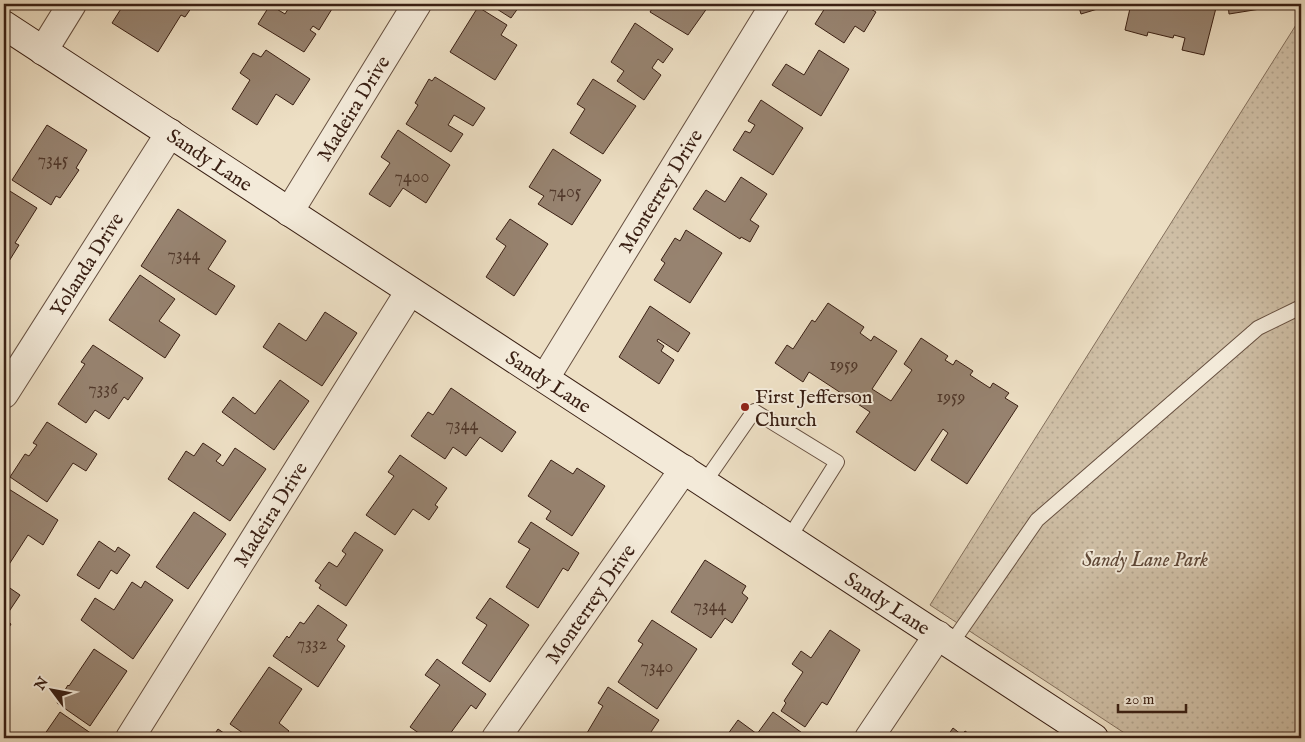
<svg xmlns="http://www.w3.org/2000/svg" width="1305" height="742" viewBox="0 0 1305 742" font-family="'IM FELL English',serif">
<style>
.green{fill:url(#green-dots);stroke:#84705d}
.building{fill:#978370;stroke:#3a2014}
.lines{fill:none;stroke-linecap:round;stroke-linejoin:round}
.lane-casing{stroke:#675040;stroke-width:16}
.street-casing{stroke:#675040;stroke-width:30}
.secondary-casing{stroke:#3a2014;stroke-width:30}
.lane{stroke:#f3ead9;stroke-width:14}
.street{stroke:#f3ead9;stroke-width:28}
.secondary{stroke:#f3ead9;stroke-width:28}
.poi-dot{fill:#8f2418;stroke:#f3ead9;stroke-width:2}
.labels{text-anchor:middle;stroke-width:4;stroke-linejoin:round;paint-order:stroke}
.number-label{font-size:18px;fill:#51392b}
.street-label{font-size:20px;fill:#3a2014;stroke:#f3ead9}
.poi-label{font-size:20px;fill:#3a2014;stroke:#f3ead9;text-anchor:start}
.park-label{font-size:20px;font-style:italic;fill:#5f4838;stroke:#f3ead9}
</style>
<defs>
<pattern id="green-dots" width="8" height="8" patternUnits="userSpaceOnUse" patternTransform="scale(1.25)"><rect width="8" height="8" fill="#cfbfa6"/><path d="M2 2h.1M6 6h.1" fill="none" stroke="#b2a48e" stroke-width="1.8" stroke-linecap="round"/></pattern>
</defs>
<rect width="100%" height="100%" fill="#eddfc4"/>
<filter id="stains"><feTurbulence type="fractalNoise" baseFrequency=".004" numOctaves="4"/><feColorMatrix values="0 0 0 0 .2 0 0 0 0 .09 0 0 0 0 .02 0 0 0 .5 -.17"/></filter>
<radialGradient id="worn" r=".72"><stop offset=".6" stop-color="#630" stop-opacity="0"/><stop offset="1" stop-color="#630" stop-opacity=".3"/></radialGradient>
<!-- green -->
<path class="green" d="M1301,17V738H1132L930,605Z"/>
<!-- building -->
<path class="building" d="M124,4H194L185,17L181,15L158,52L112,23Z
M287,4H335L319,30L313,26L310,30L316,34L304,52L258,24L270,5L285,14L290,6Z
M489,4H521L511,18Z
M655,4H710L688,35L650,12Z
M823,4H871L869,8L876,12L864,32L855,26L844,43L815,24L825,8L822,6Z
M1078,4H1114L1081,14Z
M1131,4H1217L1204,55L1182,50L1185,38L1174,35L1173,38L1148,32L1147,36L1125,30Z
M1228,4H1285V5L1229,14Z
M478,7L507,25L501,35L517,45L495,80L450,52Z
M635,23L673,49L663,63L658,59L652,68L661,75L644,100L617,81L624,71L611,62Z
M266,50L310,79L293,105L276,94L257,125L232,109L250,80L240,73L253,53L261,57Z
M819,50L849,69L821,116L772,85L786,64L804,75Z
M435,77L485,108L473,126L454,115L448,125L463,134L451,152L406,124L418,105L415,103L429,79L432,81Z
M593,79L636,106L603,154L570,133L585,109L577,104Z
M761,100L803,128L773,175L733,150L745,131L750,133L755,125L748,121Z
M47,125L87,150L76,168L79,170L60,198L56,196L51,205L12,180Z
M398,130L450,165L426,203L403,188L390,207L369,194L390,163L381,157Z
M553,149L601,180L572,225L538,204L544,196L529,187Z
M741,177L767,194L750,220L759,226L750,242L741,237L740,239L693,209L706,190L725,202Z
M5,188L37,208L15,243L19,245L6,266L4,265Z
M178,209L226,241L208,269L235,286L216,315L141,266Z
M510,219L548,244L514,296L486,277L506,246L496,239Z
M686,230L722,253L690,303L654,280L665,263L661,260L675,238L680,241Z
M140,275L175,299L159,321L180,335L165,358L109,320Z
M828,303L864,327L860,333L871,341L874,336L897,351L872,389L891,401L912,370L904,364L921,338L948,356L945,360L953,365L956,360L973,371L970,375L990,388L993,383L1009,393L1005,398L1018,406L967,484L931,460L948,433L943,429L915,471L856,432L870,412L809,372L803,382L775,363L787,345L793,349L812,320L815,322Z
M650,306L690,333L678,352L658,339L657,341L664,346L661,351L674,360L659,384L619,357Z
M325,312L357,333L322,386L263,347L279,323L306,341Z
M93,345L143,378L128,400L124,397L109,419L95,410L86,423L58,404L85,364L81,362Z
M280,380L309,401L274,450L222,412L233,397L255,414Z
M451,388L516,432L502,452L480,437L466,456L453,447L445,459L411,436L428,412L433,415Z
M47,422L97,454L86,471L73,463L47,502L10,477L25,454L29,456L37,445L33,443Z
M203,443L221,455L216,461L223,466L235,448L266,469L230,521L168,479L186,451L194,456Z
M400,455L447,488L435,505L438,507L429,520L413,509L395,535L366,515L394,476L388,472Z
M551,460L573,474L577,468L605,486L572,536L546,519L551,511L528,496Z
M4,486L58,520L43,545L28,535L8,566L4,563Z
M194,512L226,534L188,589L156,567Z
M531,522L579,553L568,571L563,568L538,608L506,587L530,549L518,542Z
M355,532L383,550L346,606L319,588L321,585L315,581L329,562L337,567L346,554L342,551Z
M99,541L115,552L118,547L130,555L117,574L111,570L99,589L77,575Z
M705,560L746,586L742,593L748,598L732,623L725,618L711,638L671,612Z
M145,581L173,600L133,659L81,620L95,598L114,610L132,582L141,588Z
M4,584L20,595L4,619Z
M490,598L529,625L490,682L462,663L487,625L476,618Z
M318,605L347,625L337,640L345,646L318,687L273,656L287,636L289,638L300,622L304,624Z
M4,619L11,624L4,636Z
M652,620L697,649L657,709L618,682L643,644L638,641Z
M830,630L860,650L827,705L822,702L805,727L781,711L786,703L784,701L803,672L792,664L801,651L811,658Z
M94,649L127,671L90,726L57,703L68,685L69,686Z
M437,659L486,694L476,709L471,705L447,738H426L410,727L440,685L425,675Z
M269,667L302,689L279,723L289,731L284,738H250L230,724Z
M608,687L659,720L647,738L640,736L638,738H584L603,706L598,703Z
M60,712L92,734L89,738H42Z
M773,712L805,735L803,738H725L738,720L757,734Z
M953,728L962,735L965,731L975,738H946Z
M218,729L231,738H212Z"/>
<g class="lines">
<defs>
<path id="lane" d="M704,483L754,411L837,462L789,538
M951,644L1037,520L1258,328L1301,307"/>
<g id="street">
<path d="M43,51L72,4"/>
<path id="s1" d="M289,212L417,4"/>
<path id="s2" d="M545,378L775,4"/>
<path id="s3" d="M4,394L170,133"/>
<path id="s4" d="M130,738L410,291"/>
<path id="s5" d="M496,738L684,469"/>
<path d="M869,738L938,635"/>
</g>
<g id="secondary">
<path id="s6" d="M4,25L1094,738"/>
</g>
</defs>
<!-- lane casing -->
<use href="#lane" class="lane-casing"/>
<!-- street casing -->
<use href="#street" class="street-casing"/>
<!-- secondary casing -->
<use href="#secondary" class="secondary-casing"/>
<!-- lane -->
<use href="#lane" class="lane"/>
<!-- street -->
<use href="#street" class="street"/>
<!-- secondary -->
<use href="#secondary" class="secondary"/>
</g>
<!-- markers -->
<circle class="poi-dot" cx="745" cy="407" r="5"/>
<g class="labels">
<!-- number labels -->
<g class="number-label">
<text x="53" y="165">7345</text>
<text x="412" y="182">7400</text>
<text x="565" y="197">7405</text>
<text x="184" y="260">7344</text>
<text x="844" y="370">1959</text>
<text x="103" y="394">7336</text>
<text x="951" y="402">1959</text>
<text x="462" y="430">7344</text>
<text x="710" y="611">7344</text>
<text x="312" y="649">7332</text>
<text x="657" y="672">7340</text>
</g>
<!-- street labels -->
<g class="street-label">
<text dy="7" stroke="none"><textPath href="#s1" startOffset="122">Madeira Drive</textPath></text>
<text dy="7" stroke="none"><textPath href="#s6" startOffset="246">Sandy Lane</textPath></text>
<text dy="7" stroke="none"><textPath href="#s2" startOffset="220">Monterrey Drive</textPath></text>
<text dy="7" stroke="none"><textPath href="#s3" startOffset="154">Yolanda Drive</textPath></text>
<text dy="7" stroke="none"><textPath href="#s6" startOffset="651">Sandy Lane</textPath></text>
<text dy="7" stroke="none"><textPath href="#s4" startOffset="264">Madeira Drive</textPath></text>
<text dy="7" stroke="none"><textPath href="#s6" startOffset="1056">Sandy Lane</textPath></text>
<text dy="7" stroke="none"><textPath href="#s5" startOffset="164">Monterrey Drive</textPath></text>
</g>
<!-- poi labels -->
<g class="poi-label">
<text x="755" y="403">First Jefferson<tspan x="755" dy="23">Church</tspan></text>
</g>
<!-- park labels -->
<g class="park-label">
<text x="1145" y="566">Sandy Lane Park</text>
</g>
</g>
<!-- margin -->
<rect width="1305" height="742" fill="none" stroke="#eddfc4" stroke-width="20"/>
<rect x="5" y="5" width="1295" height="732" fill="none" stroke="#3a2014" stroke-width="2.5"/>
<rect x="10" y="10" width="1285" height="722" fill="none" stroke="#3a2014"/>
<!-- north arrow -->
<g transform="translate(52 690) rotate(302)" stroke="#f3ead9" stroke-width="4" paint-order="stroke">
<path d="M0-4L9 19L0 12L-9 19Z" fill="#3a2014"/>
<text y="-8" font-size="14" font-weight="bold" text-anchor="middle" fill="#3a2014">N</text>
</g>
<!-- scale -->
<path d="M1118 704v8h68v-8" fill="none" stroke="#3a2014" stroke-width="2.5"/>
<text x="1125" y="704" font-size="15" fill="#3a2014" stroke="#f3ead9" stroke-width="4" paint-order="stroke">20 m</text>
<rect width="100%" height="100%" filter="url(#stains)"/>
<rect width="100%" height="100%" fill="url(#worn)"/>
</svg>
